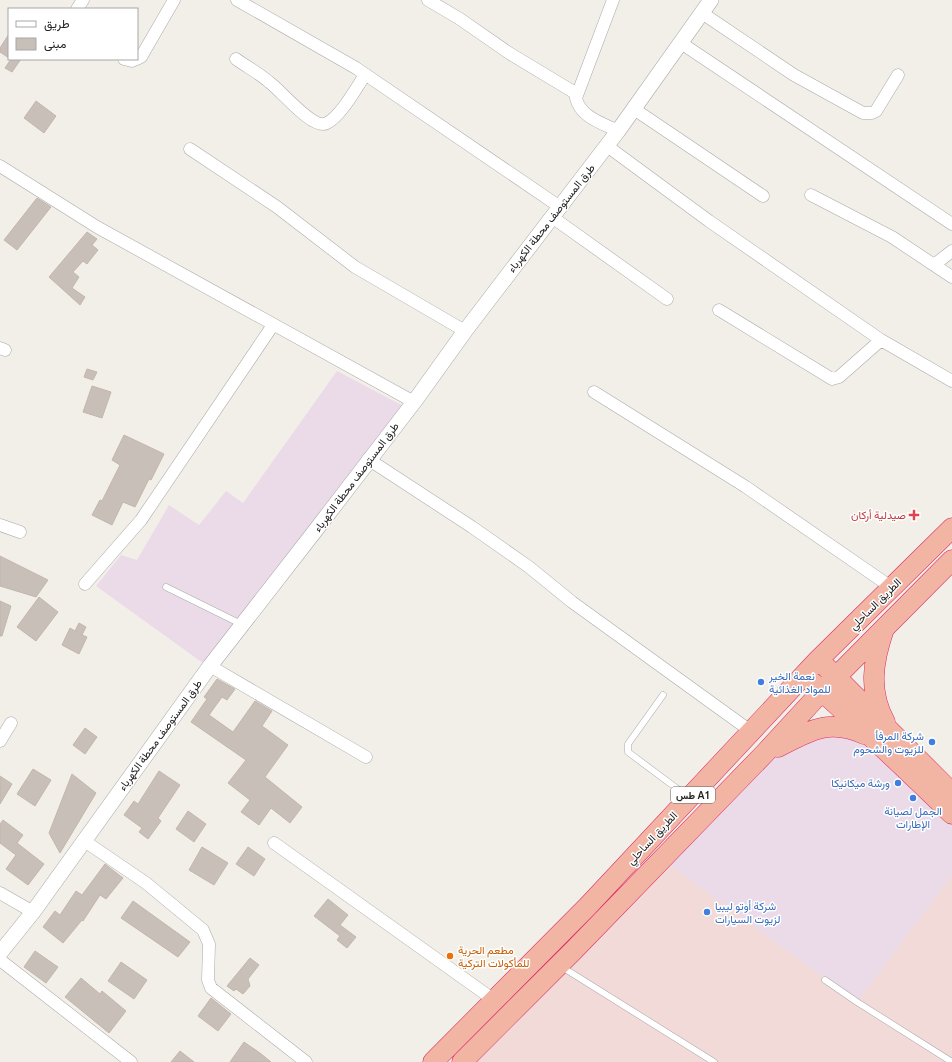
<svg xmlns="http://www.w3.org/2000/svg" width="952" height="1062" viewBox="0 0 952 1062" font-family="Ubuntu,Vazirmatn,sans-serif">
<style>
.commercial{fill:#f2dad9}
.industrial{fill:#ebdbe8}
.building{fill:#c7bfb8;stroke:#c4b6ab}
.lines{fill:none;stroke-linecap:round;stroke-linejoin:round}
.service-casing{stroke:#a9a9a9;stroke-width:7}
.minor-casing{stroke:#a9a9a9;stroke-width:13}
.tertiary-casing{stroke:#a9a9a9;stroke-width:16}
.trunk-casing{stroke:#dc2a67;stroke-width:21}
.service{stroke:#fff;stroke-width:6}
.minor{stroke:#fff;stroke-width:12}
.tertiary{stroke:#fff;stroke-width:15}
.trunk{stroke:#f2b4a3;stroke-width:20}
.health-dot{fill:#e0444e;stroke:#fff;stroke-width:1.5}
.shop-dot{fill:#3f7fe0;stroke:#fff;stroke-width:1.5}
.food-dot{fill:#e8710a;stroke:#fff;stroke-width:1.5}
.labels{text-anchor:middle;stroke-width:3;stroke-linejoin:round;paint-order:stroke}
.shield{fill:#fff;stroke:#646464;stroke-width:1}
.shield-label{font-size:10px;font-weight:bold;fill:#222}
.street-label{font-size:11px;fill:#222;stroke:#fff}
.health-label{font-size:11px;fill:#be3a42;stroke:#fff;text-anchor:end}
.shop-label{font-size:11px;fill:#366cbe;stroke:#fff;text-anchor:start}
.food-label{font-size:11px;fill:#c56008;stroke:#fff;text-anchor:start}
</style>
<rect width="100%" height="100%" fill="#f2efe9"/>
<!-- commercial -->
<path class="commercial" d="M714,804L952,814V1062H462Z"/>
<!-- industrial -->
<path class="industrial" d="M337,371L413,411L207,666L96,586L121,555L137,560L169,505L199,525L226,491L243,503Z
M850,729L952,814V875L857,1002L662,859L765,753Z"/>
<!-- building -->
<path class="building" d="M9,34V58L0,52V48Z
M11,59H21L12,72L5,68Z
M36,101L56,116L44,133L24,118Z
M37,198L51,207L17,250L4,240Z
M87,232L97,239L92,245L98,250L87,264L83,261L73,272L79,277L72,288L85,297L80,305L49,277Z
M87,369L97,372L93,380L84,377Z
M92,386L111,392L102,418L83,412Z
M124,435L164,454L151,480L149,479L135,507L123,502L112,525L92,515L100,500L102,501L120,465L112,460Z
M0,556L48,580L36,597L0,586Z
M39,597L58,612L36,641L17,627Z
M0,601L11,606L2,636H0Z
M79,623L86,627L82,635L87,637L79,654L62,645L70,628L75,631Z
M217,679L235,689L227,700L222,697L209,715L233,732L255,701L272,711L262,726L288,745L265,777L302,807L290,823L271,808L259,825L241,812L250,800L228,783L246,760L191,722L207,699L204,697Z
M85,728L97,737L85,754L73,745Z
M33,769L51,780L35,806L17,794Z
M159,771L180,785L158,818L161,821L148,839L139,832L142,828L124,815L134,801L138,804Z
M72,774L96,793L60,853L49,833Z
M0,776L12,784L0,804Z
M188,811L206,824L194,842L176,829Z
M3,820L23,835L17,843L44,864L28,885L6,869L16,855L0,843V824Z
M202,847L228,863L214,885L189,870Z
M248,847L265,859L254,876L236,864Z
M105,864L123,878L106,899L100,895L83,921L82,920L63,943L43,927L55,911L60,915L76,891L82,895Z
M328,899L348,915L340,925L356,937L347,948L337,940L340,936L314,916Z
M133,901L190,942L178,957L121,918Z
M35,951L58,967L46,983L24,967Z
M250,958L259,965L248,979L250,986L243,994L236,989L234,991L227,986Z
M121,962L147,980L134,999L108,981Z
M81,978L100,994L102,991L126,1011L109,1033L65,997Z
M211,998L231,1014L218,1031L198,1016Z
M244,1042L260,1053L271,1062H230Z
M180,1051L194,1062H171Z"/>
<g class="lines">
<defs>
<path id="service" d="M166,587L241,624
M663,695L628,744V752L687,796
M562,967L714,1062
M825,980L857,1002L952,1062"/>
<path id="minor" d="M237,0L356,68L560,207
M428,0L460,19L509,53L577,94
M613,0L576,98C580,117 602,123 618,131
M77,9L83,0
M702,13L794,75L863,113H872L876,111L898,75
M681,43L952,224
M124,59L132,61L136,59
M137,59L141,57L174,0
M236,59C247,67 259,73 269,82C281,90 313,131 327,123C341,116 356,88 365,75
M634,109L763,196
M607,146L709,221L881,340L952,381
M190,149L277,207L355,267L465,331
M0,166L97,227L414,402
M811,195L892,237L952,277
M552,217L667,299
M934,265L952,251
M719,310L832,379L839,377L881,340
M0,348L5,350
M594,392L746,487L891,587
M368,459L472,527L529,567L572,602L752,732
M0,525L20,532
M85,584L141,520L273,325
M210,666L366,757
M0,741L11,723
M83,840L146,883L203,930L209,944L208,980L211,988L306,1062
M274,843L494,1000
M0,893L33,912
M0,960L131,1062"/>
<path id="tertiary" d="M0,953L33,912L210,666L315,531L414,402L465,331L618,131L711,0"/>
<path id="trunk" d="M884,629C873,661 868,691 885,722
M826,667L952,793
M813,683C860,726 906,769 952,814
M778,747C810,731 828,718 864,734
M433,1062L588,906L818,660L952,528
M462,1062L573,951L765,753L822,691L952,560"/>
</defs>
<!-- service casing -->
<use href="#service" class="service-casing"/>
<!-- minor casing -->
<use href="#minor" class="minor-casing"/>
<!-- tertiary casing -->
<use href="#tertiary" class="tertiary-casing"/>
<!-- trunk casing -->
<use href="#trunk" class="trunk-casing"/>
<!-- service -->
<use href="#service" class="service"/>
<!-- minor -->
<use href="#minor" class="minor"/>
<!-- tertiary -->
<use href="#tertiary" class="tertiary"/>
<!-- trunk -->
<use href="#trunk" class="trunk"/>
</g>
<!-- markers -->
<path class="health-dot" d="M912 509h4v4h4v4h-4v4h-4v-4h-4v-4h4z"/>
<g class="shop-dot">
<circle cx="761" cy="682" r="4"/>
<circle cx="932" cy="742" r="4"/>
<circle cx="898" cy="783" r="4"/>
<circle cx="913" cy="798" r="4"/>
<circle cx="707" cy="912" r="4"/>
</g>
<circle class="food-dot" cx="450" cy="956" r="4"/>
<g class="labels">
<!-- shield labels -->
<rect class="shield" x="671" y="787" width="44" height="16" rx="3"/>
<g class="shield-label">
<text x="693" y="799">طس A1</text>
</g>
<!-- street labels -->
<g class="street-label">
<text transform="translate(551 218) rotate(-52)" y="4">طرق المستوصف محطة الكهرباء</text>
<text transform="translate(356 477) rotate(-53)" y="4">طرق المستوصف محطة الكهرباء</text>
<text transform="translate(875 604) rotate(-45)" y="4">الطريق الساحلي</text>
<text transform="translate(160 735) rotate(-54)" y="4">طرق المستوصف محطة الكهرباء</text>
<text transform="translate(652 838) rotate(-47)" y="4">الطريق الساحلي</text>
</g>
<!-- health labels -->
<g class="health-label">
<text x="906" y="519">صيدلية أركان</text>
</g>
<!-- shop labels -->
<g class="shop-label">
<text x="769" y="680">نعمة الخير<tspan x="769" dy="13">للمواد الغذائية</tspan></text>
<text x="924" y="740" text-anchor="end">شركة المرفأ<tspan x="924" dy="13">للزيوت والشحوم</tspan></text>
<text x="890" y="787" text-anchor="end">ورشة ميكانيكا</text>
<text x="913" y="815" text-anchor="middle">الجمل لصيانة<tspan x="913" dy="13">الإطارات</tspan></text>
<text x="715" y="910">شركة أوتو ليبيا<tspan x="715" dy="13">لزيوت السيارات</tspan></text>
</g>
<!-- food labels -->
<g class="food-label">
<text x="458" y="954">مطعم الحرية<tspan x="458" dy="13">للمأكولات التركية</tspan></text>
</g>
</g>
<!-- legend -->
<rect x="8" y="8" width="130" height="52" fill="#ffffff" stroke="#a7a7a7"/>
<rect x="16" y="21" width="20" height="6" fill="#ffffff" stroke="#a7a7a7"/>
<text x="44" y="28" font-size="12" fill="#222222">طريق</text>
<rect x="16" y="38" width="20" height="12" fill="#c7bfb8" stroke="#a7a7a7"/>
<text x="44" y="48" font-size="12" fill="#222222">مبنى</text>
</svg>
